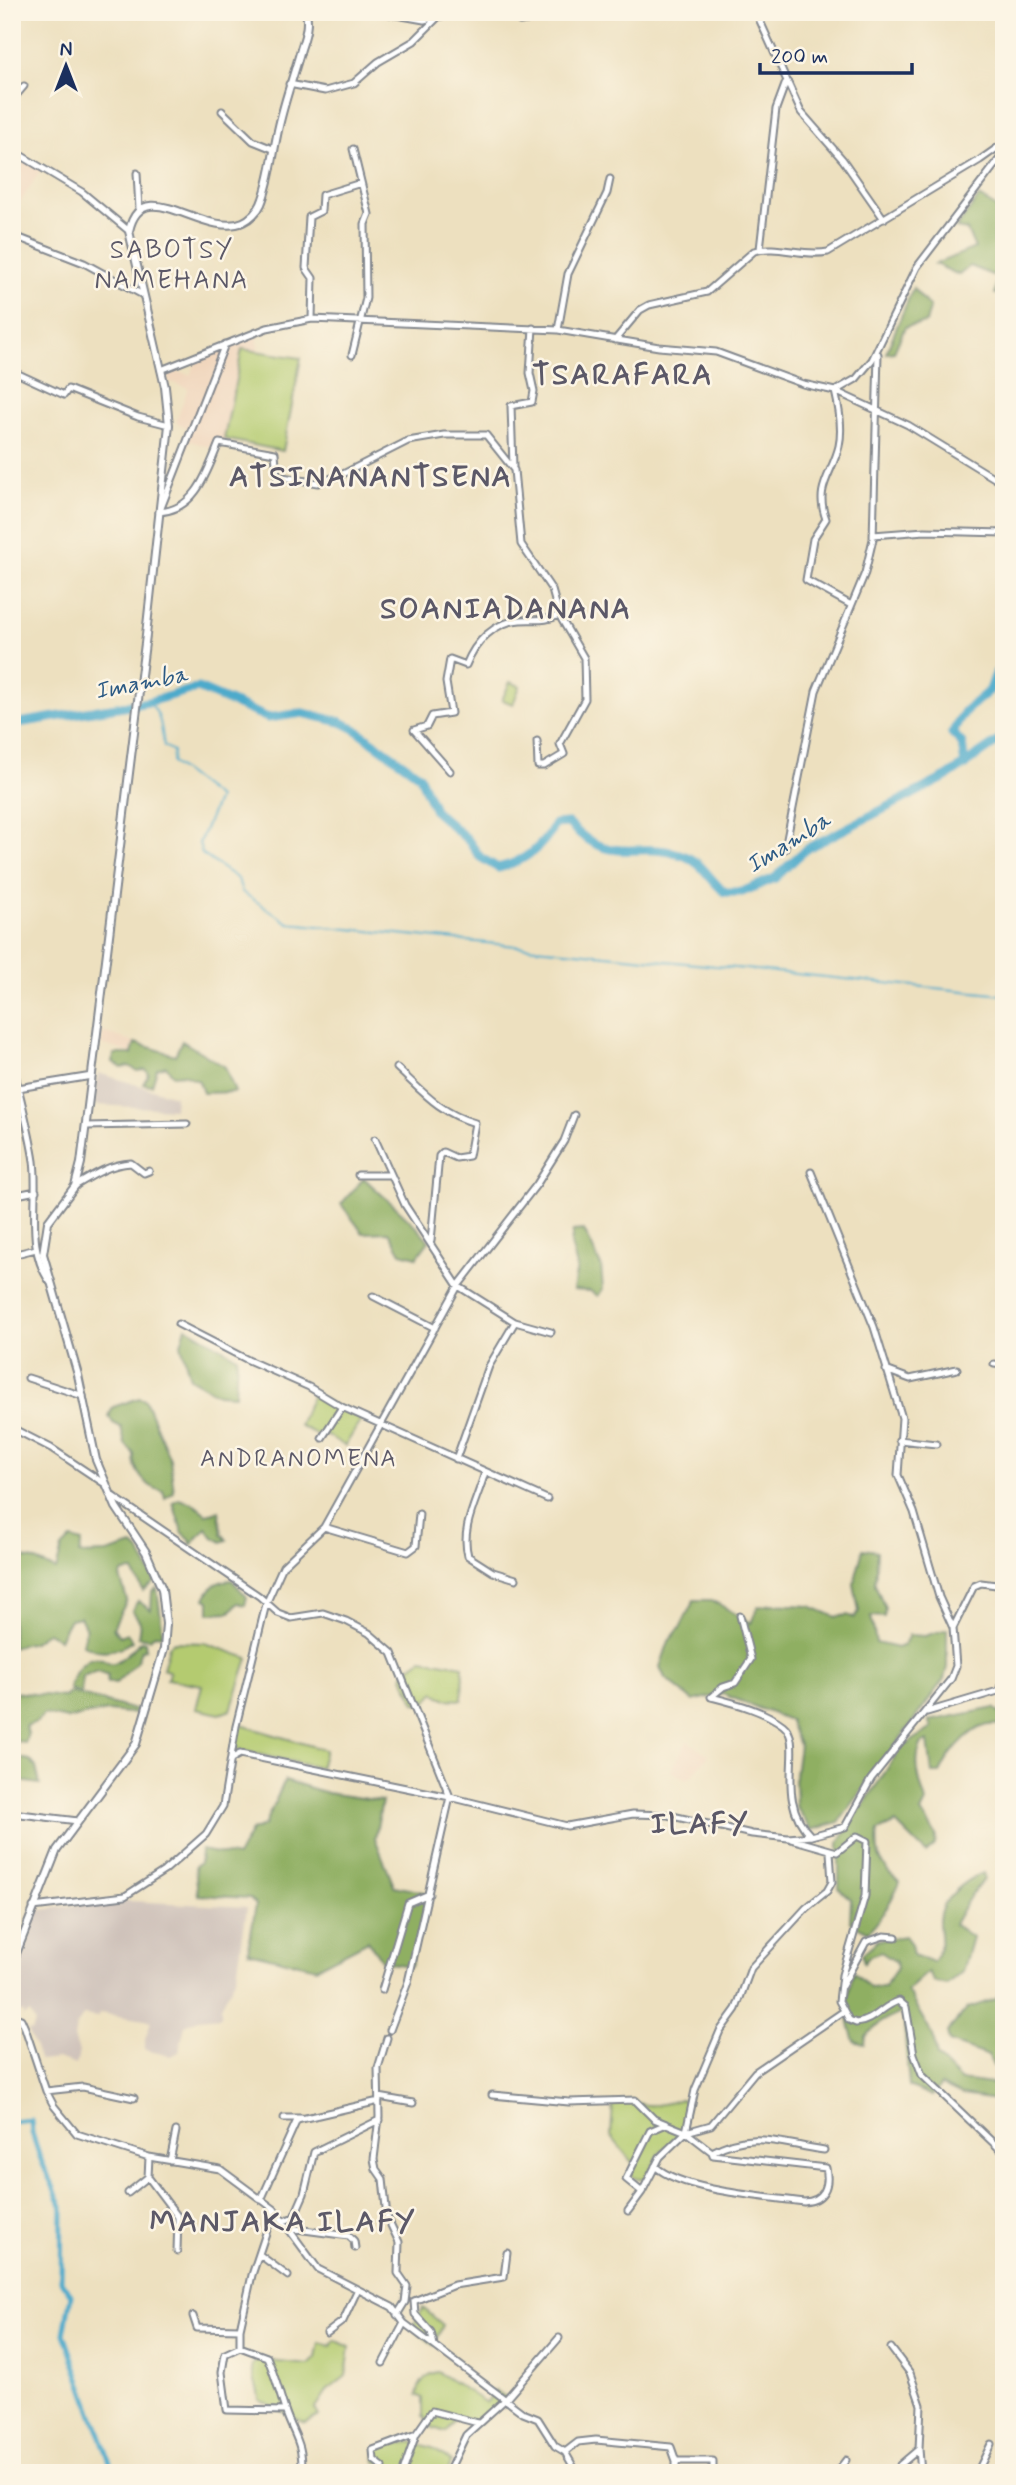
<svg xmlns="http://www.w3.org/2000/svg" width="1016" height="2485" viewBox="0 0 1016 2485" font-family="Mynerve,sans-serif">
<style>
.built{fill:#f0d5bc}
.industrial{fill:#cec1b9}
.green{fill:#b4cb6f;stroke:#687d66;stroke-width:2}
.forest{fill:#8faf62;stroke:#556f60;stroke-width:2}
.lines{fill:none;stroke-linecap:round;stroke-linejoin:round}
.stream{stroke:#4daacb;stroke-width:2}
.canal{stroke:#4daacb;stroke-width:5}
.river{stroke:#4daacb;stroke-width:9}
.minor-casing{stroke:#84888e;stroke-width:9}
.major-casing{stroke:#84888e;stroke-width:10}
.minor{stroke:#fff;stroke-width:5}
.major{stroke:#fff;stroke-width:6}
.labels{text-anchor:middle;stroke-width:5;stroke-linejoin:round;paint-order:stroke}
.water-label{font-size:24px;font-style:italic;fill:#2c5a84;stroke:#fcf5e5}
.neighbourhood-label{font-size:24px;letter-spacing:2px;fill:#5c5968;stroke:#fcf5e5}
.quarter-label{font-size:26px;letter-spacing:2px;fill:#5c5968;stroke:#fcf5e5}
.district-label{font-size:30px;font-weight:bold;letter-spacing:2px;fill:#5c5968;stroke:#fcf5e5}
</style>
<rect width="100%" height="100%" fill="#fcf5e5"/>
<filter id="ink" filterUnits="userSpaceOnUse"><feTurbulence type="fractalNoise" baseFrequency=".0143" numOctaves="2"/><feDisplacementMap in="SourceGraphic" scale="14" xChannelSelector="R" yChannelSelector="G"/><feConvolveMatrix kernelMatrix="1 2 1 2 8 2 1 2 1" color-interpolation-filters="sRGB"/></filter>
<filter id="wash" filterUnits="userSpaceOnUse"><feTurbulence type="fractalNoise" baseFrequency=".00686" numOctaves="4" result="noise"/><feDisplacementMap in="SourceGraphic" scale="28" xChannelSelector="R" yChannelSelector="G"/><feGaussianBlur stdDeviation="1.57" result="paint"/><feColorMatrix in="noise" values="0 0 0 0 0 0 0 0 0 0 0 0 0 0 0 0 0 1.4 0 .05"/><feComposite in="paint" operator="in"/></filter>
<g filter="url(#wash)">
<rect width="100%" height="100%" fill="#ede0bf"/>
<!-- built -->
<path class="built" d="M19,158L41,169L12,216V167Z
M258,335V352L241,350L223,441L210,447L190,441L163,508L189,429L176,422L188,388L168,381L171,370L190,375L197,361Z
M103,1032L134,1042L131,1053L101,1044Z
M687,1741L709,1755L688,1780L671,1771Z"/>
<!-- industrial -->
<path class="industrial" d="M98,1073L175,1096L174,1109L95,1105Z
M110,1900L247,1907L237,1975L221,2006V2017L198,2019L185,2025L179,2052L171,2056L145,2050V2040L151,2021L99,2013L98,2017L84,2015L76,2026L74,2038L79,2052L76,2065L57,2059L40,2061L28,2030L32,2031L35,2023L30,2013L22,2017L24,2012L12,2013V1978L26,1953L35,1911Z"/>
<!-- green -->
<path class="green" d="M242,349L301,358L283,451L224,439Z
M510,682L520,686L513,704L502,700Z
M313,1394L361,1420L345,1446L323,1433L319,1436L299,1425Z
M174,1642L205,1643L248,1658L231,1710L220,1714L196,1709L202,1685L167,1679L170,1672L163,1669L169,1646Z
M422,1659L463,1666L462,1700L445,1699L434,1692L425,1704L415,1703L403,1676L406,1670Z
M238,1724L325,1750L320,1768L235,1749Z
M680,2099L688,2102L680,2133L660,2153L645,2178L637,2179L631,2176L634,2165L611,2136L613,2103L635,2101C646,2109 667,2104 680,2099Z
M423,2308L443,2325L434,2345L416,2331L414,2324Z
M335,2340L350,2347L346,2376L327,2391L315,2409L319,2416L305,2423L259,2400C259,2389 252,2379 252,2365L258,2360L309,2365L316,2358L319,2343L331,2346Z
M438,2372L486,2403L495,2390L507,2398L478,2423L457,2416L446,2432L433,2428L423,2416V2398L417,2395C419,2383 426,2374 438,2372Z
M413,2442L432,2448L451,2461L448,2473C422,2473 401,2467 376,2462L375,2450L386,2445Z"/>
<!-- forest -->
<path class="forest" d="M979,197L997,208L994,243L998,247L1004,244V294H995L997,277L970,266L959,275L935,264L975,248L967,230L956,228Z
M913,288L930,308L926,323L905,327L894,352L886,353Z
M182,1041L225,1067L235,1092L203,1093L199,1081L183,1074L173,1075L166,1066L157,1069L152,1085L143,1084L149,1074L146,1070L137,1071L129,1066L122,1068L113,1062L114,1054H132L135,1043L175,1055Z
M364,1178C386,1200 410,1217 429,1241L417,1257L401,1253L389,1232L363,1233L341,1204Z
M584,1230L601,1266L603,1289L598,1296L590,1291L573,1290L577,1267L571,1244L573,1231Z
M186,1327L237,1357L235,1395L218,1394L190,1378L181,1344Z
M139,1398L145,1400L170,1459L174,1492L165,1498L163,1491C145,1487 133,1472 134,1454L125,1444L121,1427L113,1423L109,1416L113,1407Z
M179,1499L192,1503L206,1514L219,1511L222,1534L227,1540L222,1542L212,1536L206,1528L191,1545L190,1539L182,1532L173,1502Z
M71,1539L82,1542L79,1554L107,1553L133,1545L140,1552L155,1582L143,1591L133,1571L123,1572L120,1577L127,1600L113,1628L120,1636L127,1633L132,1641C117,1652 99,1654 83,1645L86,1629L80,1617L70,1619L59,1639L48,1632L33,1642L12,1647V1555L34,1560L56,1570L62,1548Z
M863,1549L877,1551L875,1584L885,1608L884,1617L871,1616L876,1643L897,1648L904,1645L909,1635L925,1636L947,1629V1667L944,1679L839,1822L811,1830L796,1806L795,1775L799,1745L789,1720L723,1694L693,1701L665,1678L660,1667L669,1641L680,1628L694,1600H712L751,1623L758,1607L771,1604L810,1606L836,1617L847,1615L855,1618L859,1611L854,1584Z
M232,1580L247,1597L245,1605L238,1603L230,1612L209,1613V1601L205,1599C211,1585 217,1581 232,1580Z
M157,1588L163,1635L155,1634L150,1639L138,1637L140,1622L132,1610L138,1601L151,1610L152,1592Z
M141,1641L145,1642L146,1649L141,1650L137,1662L116,1683L107,1682L108,1675L98,1671L82,1676L81,1693L69,1689C72,1676 83,1656 98,1658C105,1658 108,1665 114,1663C122,1660 135,1647 141,1641Z
M12,1692L65,1697L70,1692L138,1711V1714L108,1711L67,1719L44,1714L37,1722L25,1726L28,1733L25,1743L12,1740Z
M994,1708L1004,1716V1726C976,1717 951,1750 940,1773H932L928,1741L922,1743C912,1761 920,1784 926,1802L921,1812L936,1835L935,1845L926,1853L896,1823L878,1831C875,1856 881,1866 899,1882C893,1901 881,1917 868,1932L850,1922L851,1899L839,1889V1842L901,1748L932,1728L929,1721Z
M12,1757L30,1760L36,1767L40,1784L12,1780Z
M285,1780L327,1793L382,1801L375,1838L394,1886L428,1893L411,1966L383,1962L368,1941L316,1968L248,1952L256,1904L250,1898L198,1895L195,1866L200,1863L201,1850L237,1857L251,1831L264,1826Z
M983,1873L985,1879L972,1893L954,1924L972,1937L962,1972L947,1985L934,1982L928,1972L907,1991L933,2036L937,2057L961,2081C974,2079 984,2086 997,2083L998,2074L1004,2071V2101L962,2095L941,2085L932,2096L909,2086L903,2012L883,2021L865,2036L864,2044L854,2041C845,2016 846,1996 854,1972L870,1988L884,1987L897,1968L896,1962L881,1952L870,1956L864,1963L862,1954L878,1940L905,1936L911,1944L913,1955L933,1962C945,1942 939,1942 939,1920C940,1899 966,1880 983,1873Z
M1004,1987L1001,2065L993,2066L989,2056L949,2042L947,2032L968,2008L996,1999Z"/>
<g class="lines">
<!-- stream -->
<path class="stream" d="M148,702C162,714 161,729 164,746L173,751L172,763L218,798L199,843L202,854L238,879L242,892L289,923L1004,995"/>
<!-- canal -->
<path class="canal" d="M12,2122L31,2120L32,2133L41,2160L62,2206L61,2281L71,2295L64,2334L114,2473"/>
<!-- river -->
<path class="river" d="M12,724L148,702L198,688L268,718L303,713L341,722L355,729L419,775L435,811L468,840L480,857L498,868C524,862 543,847 555,824L568,823C613,870 636,838 685,856C703,863 710,881 725,892H742L775,878L806,849L948,776L1004,737
M965,766L962,743L952,733L965,711L990,690L996,673L1004,664"/>
</g>
</g>
<g filter="url(#ink)">
<g class="lines">
<defs>
<path id="minor" d="M380,12L424,20L458,12
M518,12L520,21L527,20L536,12
M756,12L801,112L843,160L884,219
M289,84L325,91L354,83L378,62L414,41L438,17
M12,100L24,86
M222,111L253,141L273,149
M12,150L82,192L129,231
M137,173L139,209
M12,235L84,263L141,294
M760,249L776,109L786,82
M312,319L313,278L306,268L309,217L321,211L322,195L361,183
M558,330L568,274L607,193L610,179
M615,340L640,310L649,305L707,292L754,251C776,244 803,257 828,252L980,160L1004,143
M352,355L366,298L365,224L369,214L353,149
M161,370L267,328L312,319L558,330L659,347L716,352L803,384L835,391L856,379L872,360L917,267L1004,153
M12,371L64,395L68,389L138,417L169,425
M835,391C839,408 843,428 839,446C832,475 814,487 826,519L813,539L806,580L851,605
M835,391L908,425L1004,484
M513,467L511,406L532,402L534,391L530,373L533,328
M161,508L225,344
M159,512C196,510 207,472 219,443L275,453L277,476L318,483L343,474L408,441L444,435H486L514,470L521,544L552,590L559,615L584,658L585,699L560,744L564,754L544,766H538L537,741
M873,535L925,531L1004,533
M450,771L414,730L427,726L432,716L451,713L446,682L450,659L466,665C475,642 494,622 520,620C535,619 546,622 559,615
M785,849L816,691L865,573L873,539L878,354
M12,1061C19,1094 29,1128 34,1161C39,1201 25,1248 50,1282
M397,1068C423,1092 440,1113 475,1123L469,1156L456,1158L443,1152L439,1156L431,1241
M18,1088L92,1076
M86,1126L187,1124
M375,1139L405,1205L458,1286L515,1322L551,1332
M811,1172L874,1327L902,1418L898,1475L914,1512L939,1597L953,1628
M358,1175H391
M75,1186C93,1175 110,1164 131,1163L144,1173L149,1171
M12,1196L36,1191
M12,1255L36,1249
M373,1296L435,1328
M178,1324L248,1360L309,1387L342,1407L547,1499
M994,1364L1004,1365
M886,1370L910,1379L957,1369
M28,1378L83,1396
M12,1428L51,1448L105,1484
M322,1438L342,1407
M899,1440L936,1444
M456,1459L489,1366L515,1322
M485,1472C478,1499 460,1527 468,1556L493,1572L516,1579
M111,1495L259,1596L278,1613L291,1618L323,1613L346,1621L369,1633L392,1653L450,1797L408,1982L390,2030
M324,1527L408,1552L416,1546L419,1514
M740,1616L751,1659L735,1683L723,1687L711,1697C734,1703 763,1710 783,1725C806,1743 772,1797 811,1836
M927,1712L998,1691L1004,1683
M231,1759L240,1754L450,1797L567,1826L633,1814L668,1815L752,1834L788,1838L811,1836L845,1827L871,1779L951,1679L956,1666L953,1628L974,1586L981,1583L1004,1586
M12,1813L78,1821
M791,1839L837,1852L857,1836L867,1841L865,1896L842,1975L839,2001L849,2020L856,2023C875,2021 883,2005 899,2001L906,2007L914,2054L922,2075L1004,2153
M33,1907L125,1896L164,1871L206,1834L223,1806L236,1726L266,1604L283,1566L324,1527L458,1286L537,1184L564,1141L574,1115
M842,1986L866,1942L884,1936L896,1937
M382,1990L408,1903L429,1894
M12,2016L21,2019L25,2028L46,2091L54,2106L77,2134L149,2157L220,2169L274,2209L318,2269L392,2307L404,2323L523,2413L538,2419L555,2446L565,2452L577,2473
M387,2038L378,2068L379,2117L374,2159L376,2169L383,2179L387,2217L399,2242L398,2273L407,2286L405,2302L397,2315
M46,2091L83,2087L134,2098
M492,2095L569,2102L635,2100L654,2119L686,2132L712,2152
M379,2097L413,2103
M284,2118H301
M686,2132L695,2090L720,2031L736,2009L751,1968L806,1908L827,1891L832,1882L830,1852
M713,2155L712,2152C753,2129 781,2144 824,2150
M170,2161L176,2131
M655,2166C681,2191 767,2197 804,2202C824,2201 830,2186 826,2168L713,2155
M148,2177L178,2217L177,2251
M642,2192L626,2179L650,2131L664,2125
M128,2193L148,2177L149,2157
M261,2200L297,2120L379,2101
M628,2211L642,2192L660,2157L686,2132L711,2125L755,2072L844,2011
M284,2221L294,2217L304,2194L314,2152L379,2120
M289,2228L349,2236L354,2241L355,2248
M260,2255L288,2276
M193,2316L197,2328L240,2329L252,2275L274,2209
M240,2329V2347L267,2357C275,2375 279,2392 285,2410C294,2437 303,2441 302,2473
M327,2333L343,2321L357,2291
M434,2345L431,2332L415,2314L414,2301L454,2285L504,2277L507,2253
M240,2347L225,2354L222,2372L227,2410L285,2411
M891,2348L910,2373L921,2405L919,2449L900,2465
M383,2363L404,2323
M919,2449L921,2473
M565,2452L578,2442L596,2440L671,2447L676,2461V2473
M676,2461H713V2473
M383,2467L374,2460L373,2450L416,2434
M404,2469L416,2434L432,2411L478,2423
M448,2473L466,2435L507,2398L559,2338
M836,2473L846,2460
M977,2473L991,2444"/>
<path id="major" d="M12,1964L57,1850L136,1744L164,1649L166,1624L162,1589L146,1552L116,1507L96,1460L78,1375L43,1254L48,1222L75,1186L81,1163L146,635L169,425L165,387L129,231C142,171 204,239 243,222C250,219 258,211 261,204C271,180 273,151 279,126C285,99 294,75 301,49C305,37 309,25 306,12"/>
</defs>
<!-- minor casing -->
<use href="#minor" class="minor-casing"/>
<!-- major casing -->
<use href="#major" class="major-casing"/>
<!-- minor -->
<use href="#minor" class="minor"/>
<!-- major -->
<use href="#major" class="major"/>
</g>
</g>
<g class="labels">
<!-- water labels -->
<g class="water-label">
<text transform="translate(141 682) rotate(-11)" y="8">Imamba</text>
<text transform="translate(788 842) rotate(-32)" y="8">Imamba</text>
</g>
<!-- neighbourhood labels -->
<g class="neighbourhood-label">
<text x="299" y="1466">ANDRANOMENA</text>
</g>
<!-- quarter labels -->
<g class="quarter-label">
<text x="172" y="258">SABOTSY<tspan x="172" dy="30">NAMEHANA</tspan></text>
</g>
<!-- district labels -->
<g class="district-label">
<text x="623" y="384">TSARAFARA</text>
<text x="371" y="486">ATSINANANTSENA</text>
<text x="506" y="618">SOANIADANANA</text>
<text x="700" y="1833">ILAFY</text>
<text x="283" y="2231">MANJAKA ILAFY</text>
</g>
</g>
<!-- margin -->
<rect width="1016" height="2485" fill="none" stroke="#fcf5e5" stroke-width="42"/>
<!-- north arrow -->
<g transform="translate(66 66)" stroke="#fcf5e5" stroke-width="5" paint-order="stroke">
<path d="M0-5L12 26L0 18L-12 26Z" fill="#1b2f5e"/>
<text y="-10" font-size="19" font-weight="bold" text-anchor="middle" fill="#1b2f5e">N</text>
</g>
<!-- scale -->
<path d="M760 63v10h152v-10" fill="none" stroke="#1b2f5e" stroke-width="3.5"/>
<text x="771" y="63" font-size="21" fill="#1b2f5e" stroke="#fcf5e5" stroke-width="5" paint-order="stroke">200 m</text>
</svg>
